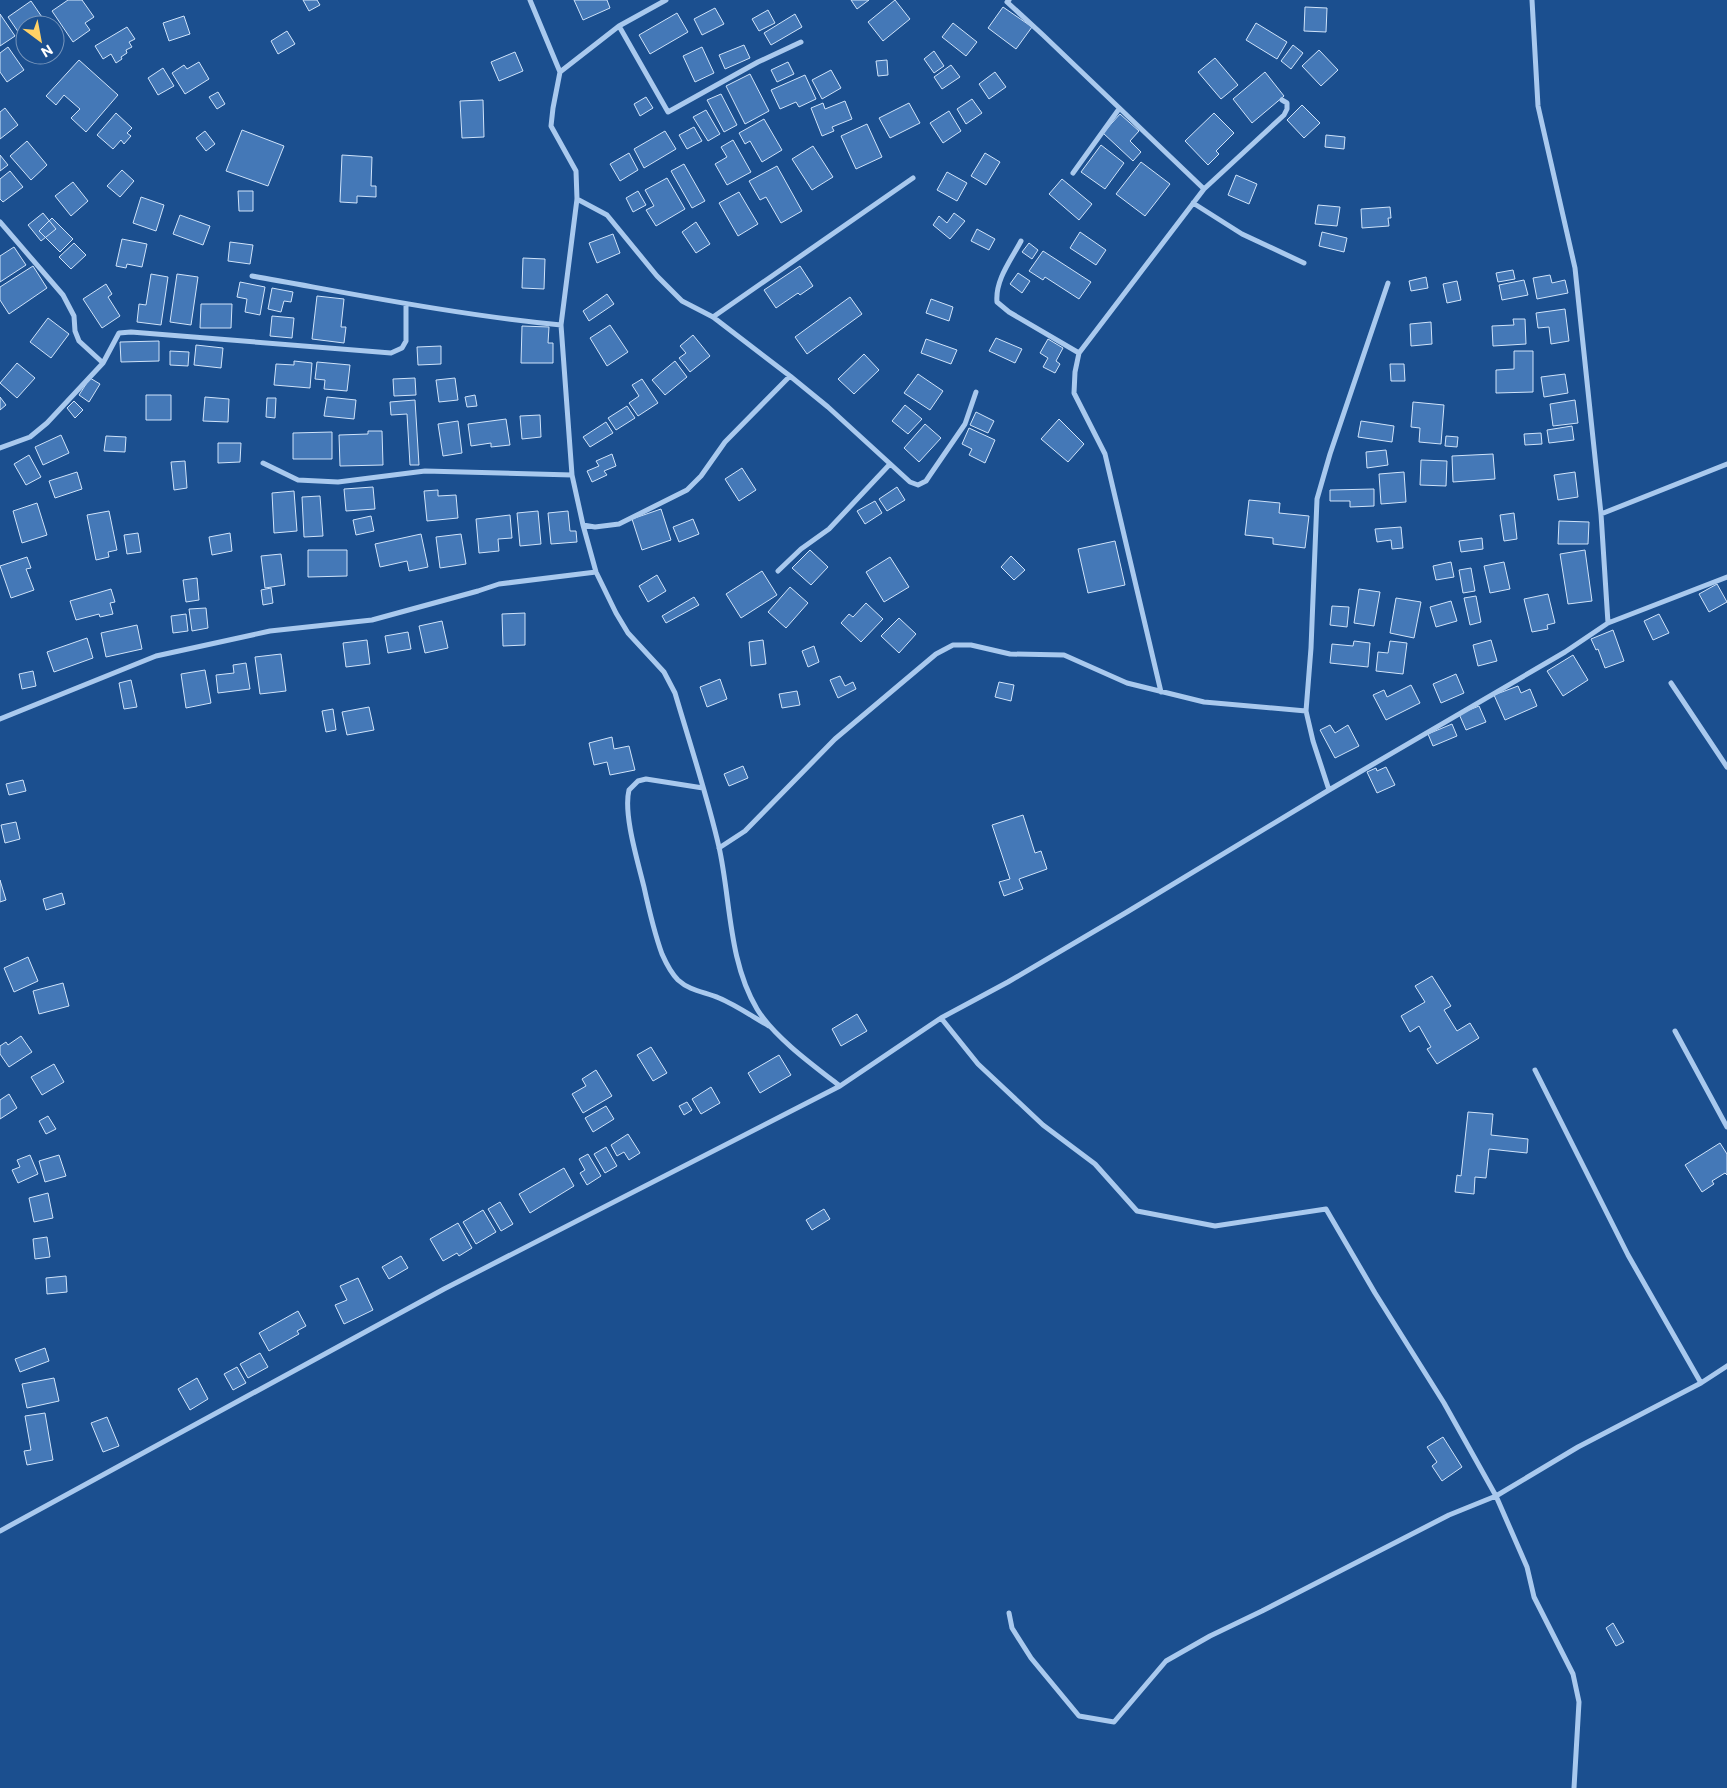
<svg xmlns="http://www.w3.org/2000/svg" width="1727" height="1788" viewBox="0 0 1727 1788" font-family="Commissioner,sans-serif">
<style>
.building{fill:#4478b7;stroke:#cfe3fa}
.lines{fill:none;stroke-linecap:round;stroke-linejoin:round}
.minor{stroke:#a9c9ee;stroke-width:5}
</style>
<rect width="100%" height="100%" fill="#1b4f8f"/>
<!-- building -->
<path class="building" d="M68,0H82L94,17L85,23L90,30L73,42L52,11Z
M303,0H317L320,5L309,11Z
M574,0H607L610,8L583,20Z
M851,0H869L857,9Z
M895,0L910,19L883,41L868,22Z
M31,1L44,20L36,25H25V33L21,36L8,17Z
M1003,7L1032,27L1016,49L988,28Z
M1305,7L1327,8L1326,32L1304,31Z
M715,8L724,24L702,35L694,19Z
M768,10L775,23L759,31L752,19Z
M677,13L688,32L650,54L639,35Z
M0,14L15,36L0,46Z
M795,14L802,27L771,45L764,33Z
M184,16L190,34L169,41L163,23Z
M953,23L977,42L966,56L942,37Z
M1256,23L1287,42L1277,59L1246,40Z
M127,27L135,39L129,42L132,47L126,50L127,53L121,57L122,59L116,63L111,54L103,59L95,46Z
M287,31L295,44L278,54L271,41Z
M55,39L62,49L55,55Z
M744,45L750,58L725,69L719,55Z
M1293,45L1303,53L1291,69L1281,61Z
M8,47L24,70L7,82L0,72V53Z
M702,47L714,73L695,82L683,56Z
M1319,50L1338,70L1321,86L1302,66Z
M934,51L944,66L934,73L924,59Z
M515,52L523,71L499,81L491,62Z
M40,55H54L45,62Z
M1215,58L1238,85L1221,99L1198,72Z
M79,60L118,95L86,132L71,118L80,109L64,95L56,105L46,96Z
M887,60L888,75L878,76L876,61Z
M199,62L209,79L185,94L172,73L184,65L187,69Z
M788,62L794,74L777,82L771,70Z
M951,65L960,77L942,89L934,77Z
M163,68L174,86L158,95L148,78Z
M831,70L841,88L822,99L812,80Z
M995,72L1006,87L989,99L979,84Z
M1265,72L1284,96L1252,123L1233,99Z
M750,74L769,111L745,124L726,86Z
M805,75L816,99L799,107L796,102L780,109L771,90Z
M218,92L225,104L217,109L209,97Z
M721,94L737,125L724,132L707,100Z
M646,97L653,108L640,116L634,104Z
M972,99L982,113L966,124L957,109Z
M483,100L484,137L462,138L460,101Z
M845,101L852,119L832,127L834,131L822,136L811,108L823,103L825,109Z
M909,103L920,123L890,138L879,118Z
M1302,105L1320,123L1304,138L1287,120Z
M5,108L18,125L0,139V112Z
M706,110L720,134L708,141L693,117Z
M949,111L961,131L943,143L930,123Z
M116,113L132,128L127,133L131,136L124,144L121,140L113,149L97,135Z
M1214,113L1234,133L1216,151L1219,154L1208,165L1185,141Z
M1120,114L1139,131L1130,141L1141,152L1133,161L1103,133Z
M764,119L782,150L762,162L750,141L745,144L739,133Z
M867,124L882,157L856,169L841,136Z
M694,127L702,141L687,149L679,135Z
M242,130L284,146L268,186L226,171Z
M205,131L215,144L206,151L196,138Z
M665,131L676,149L644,168L634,149Z
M1326,135L1345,137L1344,149L1325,147Z
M733,140L751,172L727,185L715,164L727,157L721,147Z
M27,141L47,165L31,180L10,156Z
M1101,145L1124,163L1105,189L1081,172Z
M813,146L833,177L812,190L792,159Z
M629,153L638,170L620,181L610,164Z
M985,153L1000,162L986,185L971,176Z
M0,155L8,165L0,171Z
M342,155L372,157L371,186H376V197L357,196V203L340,202Z
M1141,162L1170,184L1145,216L1116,194Z
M684,164L705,201L692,208L671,171Z
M777,166L802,211L781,223L766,197L760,200L749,181Z
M122,170L134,181L120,197L107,186Z
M10,171L23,187L3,202L0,199V179Z
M947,172L967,183L957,201L937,190Z
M1236,175L1257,184L1249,204L1228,195Z
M667,178L685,209L656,226L646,210L654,206L645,190Z
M1062,179L1092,204L1079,220L1049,194Z
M73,182L88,201L71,216L55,196Z
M238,191H253V211H239Z
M638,191L646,205L633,212L626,198Z
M739,192L758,224L738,236L719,203Z
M141,197L164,205L156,231L133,223Z
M1318,205L1340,207L1337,226L1315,224Z
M1390,207L1391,218H1388L1389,226L1362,228L1361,209Z
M43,213L56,229L41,241L28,225Z
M954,213L965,221L950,239L933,225L939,216L947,223Z
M180,215L210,226L203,245L173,234Z
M52,218L73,239L60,252L39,231Z
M696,222L710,244L696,253L682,232Z
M977,229L995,239L989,250L971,241Z
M1080,232L1106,250L1096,265L1070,248Z
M1322,232L1347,238L1344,252L1319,246Z
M613,234L620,253L597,263L589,243Z
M122,239L147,244L142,267L127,264L126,268L116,266Z
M230,242L253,245L250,264L228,261Z
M74,243L86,255L71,269L59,257Z
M1029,243L1038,250L1032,259L1022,252Z
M14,247L26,265L0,282V256Z
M1043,251L1091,282L1079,299L1045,277L1043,280L1029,271Z
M523,258L545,259L544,289L522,288Z
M33,266L47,288L9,314L0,300V287Z
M800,266L813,286L800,295L798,293L776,308L764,290Z
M1513,270L1515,279L1498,282L1496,273Z
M1018,273L1030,281L1022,293L1010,284Z
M151,274L168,277L161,325L137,322L139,304L146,305Z
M177,274L198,277L191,325L170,322Z
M1550,275L1552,283L1565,280L1568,293L1537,299L1533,278Z
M1426,277L1428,288L1411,291L1409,281Z
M1524,280L1528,295L1502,300L1499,285Z
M1457,281L1461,300L1447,303L1443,284Z
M240,282L265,287L260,315L245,312L247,299L237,297Z
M106,284L112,294L108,297L120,316L102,328L83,299Z
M272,288L293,292L291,302L284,301L281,312L268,309Z
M607,294L614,304L589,321L583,311Z
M317,296L344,299L341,327H346L344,343L312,339Z
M850,297L862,314L807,354L795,337Z
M931,299L953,307L949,321L926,313Z
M201,304H232L231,328H200Z
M1565,309L1569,341L1551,344L1549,327L1538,328L1536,313Z
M272,316L294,318L292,338L270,336Z
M48,318L69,334L51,358L30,342Z
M1513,319H1525L1526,344L1493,346L1492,326L1514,325Z
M1431,322L1432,344L1411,346L1410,324Z
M610,325L628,352L607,366L590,338Z
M522,326L549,327L548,343H553V363H521Z
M693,335L710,356L690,372L679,358L686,353L680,346Z
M996,338L1022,349L1015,363L989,351Z
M926,339L957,350L951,364L921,353Z
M1048,339L1063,348L1056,361L1060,364L1055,373L1043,367L1048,358L1040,353Z
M159,341V361L121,362L120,342Z
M196,345L223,348L221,368L194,365Z
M441,346V364L418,365L417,347Z
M170,351L189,352L188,366L170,365Z
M1514,351H1533V392L1496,393V370L1514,369Z
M864,354L879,370L854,394L838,379Z
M294,361L312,363L310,388L274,385L276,364L294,365Z
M675,361L687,377L665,395L652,380Z
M317,362L350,365L347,391L324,389L325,380L315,379Z
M17,363L35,378L17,398L0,383Z
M1390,364H1404L1405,381H1391Z
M918,374L943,391L930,410L904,393Z
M1565,374L1568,393L1544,397L1541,377Z
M90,378L100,384L89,402L79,395Z
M415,378L416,395L394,396L393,379Z
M455,378L458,400L439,402L436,380Z
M642,379L658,403L638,416L629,403L639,396L632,385Z
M146,395H171V420H146Z
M475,395L477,406L467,407L465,397Z
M0,397L6,405L0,410Z
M205,397L229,399L228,422L203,421Z
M327,397L356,400L354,419L324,416Z
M267,398H276L275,418L266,417Z
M415,400L419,465H410L407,414L391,415L390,402Z
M1575,400L1578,423L1553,426L1550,404Z
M74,401L83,410L75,418L67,408Z
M1413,402L1444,405L1441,444L1419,442L1420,428L1411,427Z
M905,405L922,419L908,434L892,421Z
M627,406L635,418L616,430L608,418Z
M976,412L994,421L988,433L970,425Z
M540,415L541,437L522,439L520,416Z
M506,419L510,445L491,447V443L471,446L468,424Z
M1059,419L1084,444L1068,462L1041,439Z
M458,421L462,453L443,456L438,424Z
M1361,421L1394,426L1392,442L1358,437Z
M606,422L613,433L590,447L583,437Z
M925,424L941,438L919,462L904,448Z
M1572,426L1574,440L1549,443L1547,430Z
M969,428L995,440L985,463L969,455L972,449L962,444Z
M368,431H382L383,465L340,466L339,435L368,434Z
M332,432V459H293V433Z
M1541,433L1542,444L1525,445L1524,434Z
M61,435L69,453L43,465L35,447Z
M106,436L126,437L125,452L104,451Z
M1446,436L1458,437L1457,447L1445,446Z
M218,443H241L240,462L218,463Z
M1386,450L1388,465L1367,468L1366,452Z
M612,454L616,466L604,471L607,475L592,482L587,471L599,466L596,461Z
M1493,454L1495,479L1453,482L1452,456Z
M29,455L41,477L26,485L14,464Z
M1421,460L1447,461L1446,486L1420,485Z
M185,461L187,488L174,490L171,462Z
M742,468L756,490L739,501L725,479Z
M77,472L82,489L55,498L49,481Z
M1404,472L1406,502L1381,504L1379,474Z
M1575,472L1578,497L1558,500L1554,475Z
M373,487L375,509L346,511L344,489Z
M897,487L905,500L887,511L879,499Z
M1374,489V506L1350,507V501H1330V490Z
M438,490V496L456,495L458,518L427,521L424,491Z
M294,491L297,531L274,533L272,493Z
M320,496L323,536L304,537L302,497Z
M1249,500L1280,503L1279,513L1309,516L1305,548L1273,544V538L1245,535Z
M875,501L882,513L865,524L857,511Z
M37,503L47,535L22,543L13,511Z
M661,509L671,540L642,550L632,519Z
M109,511L117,550L108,552L109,557L96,560L87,515Z
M538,511L541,544L520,546L517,513Z
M568,511L570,531H576L577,542L551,544L548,513Z
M1514,513L1517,539L1504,541L1500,515Z
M510,515L512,538L498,539L499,551L479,553L476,519Z
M371,516L374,531L356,535L353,520Z
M693,519L699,534L679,542L673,527Z
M1559,521L1589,522L1588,544H1558Z
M1401,527L1403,548L1392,549L1391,540L1377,542L1375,529Z
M138,533L141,552L127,554L124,535Z
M230,533L232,551L212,555L209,537Z
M421,534L428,567L409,571L407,561L380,567L375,544Z
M461,534L466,564L440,568L436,537Z
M1482,538L1483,549L1461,552L1459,541Z
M1115,541L1125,585L1088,593L1078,549Z
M308,550H347V576L308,577Z
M810,550L828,567L811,585L792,568Z
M1585,550L1592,601L1568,604L1560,554Z
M281,554L285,585L265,588L261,556Z
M1011,556L1025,570L1014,580L1001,567Z
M27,557L31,568L26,569L34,590L11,598L0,566Z
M890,557L909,587L884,602L866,572Z
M1451,562L1454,577L1436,580L1433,566Z
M1504,562L1510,589L1490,593L1484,566Z
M1471,568L1475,591L1463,593L1459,570Z
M762,571L777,595L741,618L726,594Z
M657,575L666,591L648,602L639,586Z
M197,578L199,600L186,602L183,580Z
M1717,584L1727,602L1709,612L1699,594Z
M790,587L808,603L786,628L768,612Z
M271,588L273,603L263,605L261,590Z
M111,589L115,602L110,603L113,614L100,617L99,614L76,620L70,601Z
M1359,589L1380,592L1374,626L1354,623Z
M1548,594L1555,623L1547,625L1548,629L1532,632L1524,599Z
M1476,596L1481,622L1470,625L1464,598Z
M694,597L699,605L666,623L662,616Z
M1396,598L1421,602L1414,638L1390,633Z
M1451,601L1457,621L1436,627L1430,607Z
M866,603L883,619L861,642L841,623L849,614L853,617Z
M1332,606L1349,607L1347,627L1330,625Z
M206,608L208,628L192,631L189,609Z
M525,613V645L503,646L502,614Z
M186,614L188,631L173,633L171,616Z
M1659,614L1669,633L1653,640L1644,621Z
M899,618L916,634L899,653L881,636Z
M442,621L448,648L425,653L419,626Z
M137,625L142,649L106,657L101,633Z
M1613,630L1624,661L1605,668L1598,649L1596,650L1591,639Z
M408,632L411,649L388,653L385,636Z
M87,638L93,658L54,672L47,652Z
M367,640L370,664L346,667L343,643Z
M763,640L766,664L751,666L749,642Z
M1491,640L1497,661L1478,666L1473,645Z
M1354,641L1370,643L1368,667L1330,663L1332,644L1353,646Z
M1390,641L1407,643L1403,674L1376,671L1378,652L1388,653Z
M814,646L819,662L808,667L802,651Z
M281,654L286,691L260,694L255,657Z
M1573,655L1588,680L1563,696L1547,671Z
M246,663L250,689L218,693L216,675L234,673L233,665Z
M205,670L211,703L186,708L181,674Z
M33,671L36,686L22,689L19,674Z
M1456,674L1464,693L1441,703L1433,684Z
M840,676L845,686L853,682L856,689L838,698L830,680Z
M720,679L727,699L707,707L700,687Z
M131,680L137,707L124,709L119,683Z
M999,682L1014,685L1011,701L995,697Z
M1411,685L1420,703L1386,720L1373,695L1384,690L1387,697Z
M1518,686L1521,693L1530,689L1537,706L1505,720L1494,695Z
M797,691L800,705L782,708L779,694Z
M1479,706L1486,722L1466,730L1459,714Z
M369,707L374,730L347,735L342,712Z
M333,709L336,730L326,732L322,711Z
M1452,724L1457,736L1433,746L1428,734Z
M1330,725L1335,733L1348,725L1359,746L1335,758L1320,730Z
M612,737L614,749L629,746L635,770L610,775L607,762L594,765L589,743Z
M743,766L748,778L729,786L724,774Z
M1386,767L1395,785L1377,793L1367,772L1376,768L1377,771Z
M23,780L26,791L9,795L6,784Z
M1023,815L1035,853L1041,851L1047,869L1019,879L1023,889L1004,896L999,882L1010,879L992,825Z
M16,822L20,839L5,843L1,825Z
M0,880L6,900L0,902Z
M62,893L65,904L46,910L43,899Z
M28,957L38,981L14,992L4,968Z
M1432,976L1451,1006L1444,1010L1457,1031L1470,1023L1479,1038L1437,1064L1427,1049L1431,1047L1419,1026L1410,1032L1401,1016L1425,1002L1415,986Z
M63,983L69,1006L39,1014L33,991Z
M857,1014L867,1031L841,1046L832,1029Z
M21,1036L32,1052L9,1067L0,1054V1046L6,1042L8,1045Z
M651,1047L667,1073L653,1081L637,1055Z
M779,1055L791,1075L760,1093L748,1073Z
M54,1064L64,1082L42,1095L31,1077Z
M596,1070L612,1096L583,1113L572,1094L586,1086L582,1079Z
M711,1087L720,1103L701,1114L692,1099Z
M9,1094L17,1108L0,1119V1100Z
M687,1102L692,1110L684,1115L679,1106Z
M606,1106L614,1119L593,1132L585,1118Z
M1468,1112L1493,1114L1491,1135L1528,1139L1527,1153L1489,1149L1486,1178L1475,1177L1474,1194L1455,1192L1457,1175L1461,1176Z
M48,1116L56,1129L46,1134L39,1121Z
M628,1134L640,1153L629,1160L624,1152L617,1156L611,1145Z
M1720,1143L1727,1154V1175L1725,1173L1712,1181L1714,1184L1702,1192L1685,1165Z
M606,1147L617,1166L605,1173L594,1154Z
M588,1154L601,1176L587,1185L580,1173L585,1170L579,1159Z
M30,1155L38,1174L18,1183L12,1170L20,1167L17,1160Z
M59,1155L66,1176L45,1182L39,1161Z
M564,1168L574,1186L530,1213L519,1194Z
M48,1193L53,1218L34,1222L29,1198Z
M500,1202L513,1224L501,1231L488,1209Z
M824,1209L830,1219L812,1230L806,1220Z
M483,1210L496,1232L476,1244L463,1222Z
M458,1223L472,1248L459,1256L457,1253L443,1261L430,1239Z
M47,1237L50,1257L35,1259L33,1239Z
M401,1256L408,1268L389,1279L382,1267Z
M66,1276L67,1292L47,1294L46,1278Z
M358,1278L373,1310L344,1324L335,1305L347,1300L340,1286Z
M298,1311L306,1326L297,1331L299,1334L269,1351L259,1333Z
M45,1348L49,1361L20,1372L15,1359Z
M260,1353L268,1367L248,1378L240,1364Z
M237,1367L246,1383L233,1390L224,1374Z
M54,1378L59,1401L27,1408L22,1384Z
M197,1378L208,1399L190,1410L178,1389Z
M45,1413L53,1460L27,1465L24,1451L31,1450L25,1416Z
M107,1417L119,1446L103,1452L91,1423Z
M1443,1437L1462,1467L1442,1481L1432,1466L1437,1462L1427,1447Z
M1613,1623L1624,1642L1616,1646L1606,1628Z"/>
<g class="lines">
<!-- minor -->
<path class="minor" d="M530,0L560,72L553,108L551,126L576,171L577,199L561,325L572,475L583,525L596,572L616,613L628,633L664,672L675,693C690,744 707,795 719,847C731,901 728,960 757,1009C774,1037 814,1066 840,1086
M1009,0L1007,2L1043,35L1204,189L1079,353L1075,372L1074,393L1105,454L1161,692
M1532,0L1538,106L1575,268L1601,514L1608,623
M619,26L668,112L758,62L801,42
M560,72L619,26L666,0
M1073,173L1119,109
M1204,189L1284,115L1287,109V103L1282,100
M577,199L607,215L657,276L682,301L713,317L790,376L828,407L910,482L918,485L926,481L930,475L965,424L976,392
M1193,203L1242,234L1304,263
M0,222L63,295L74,316L75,331L79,341L103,363
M1021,241C1011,260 995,280 997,302L1009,312L1079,353
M252,276C354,294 457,315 561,325
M713,317L913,178
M0,448L30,437L47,423L103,363L119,333L131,332L391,353L402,348L406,341V304
M263,463L298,480L338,482L425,471L572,475
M1601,514L1727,464
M583,525L595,527L619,524L687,490L701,476L725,442L790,376
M778,571L801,549L829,529L890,464
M1671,683L1727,767
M0,719L156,656L270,631L372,620L478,591L499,584L596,572
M703,788L646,779L638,781L629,790C623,814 638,862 644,887C649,910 654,932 662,954C666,963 671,973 678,980C690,991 705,992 719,998C736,1005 753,1017 769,1026
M1329,790L1313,741L1306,711L1311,648L1317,499L1330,454L1388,283
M719,848L745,831L835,739L936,654L953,645H971L1010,654L1064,655L1127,683L1204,702L1306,711
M941,1018L978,1064L1043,1125L1095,1164L1137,1211L1215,1226L1326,1209L1375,1293L1444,1403L1496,1496L1527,1567L1534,1597L1573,1674L1579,1702L1574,1788
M1675,1031L1727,1127
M1535,1070L1628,1255L1701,1383
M0,1531L444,1289L840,1086L941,1018L1008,982L1127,912L1329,790L1565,652L1608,623L1727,577
M1009,1613L1012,1628L1031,1658L1079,1716L1114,1722L1166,1661L1210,1636L1262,1611L1449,1515L1496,1496L1578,1447L1701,1383L1727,1366"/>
</g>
<!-- north arrow -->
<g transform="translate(40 40) rotate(148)"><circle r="24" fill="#1b4f8f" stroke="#7695bc"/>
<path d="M0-4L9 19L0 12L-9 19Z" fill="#ffd166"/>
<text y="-8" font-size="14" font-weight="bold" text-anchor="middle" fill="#ffffff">N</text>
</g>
</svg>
